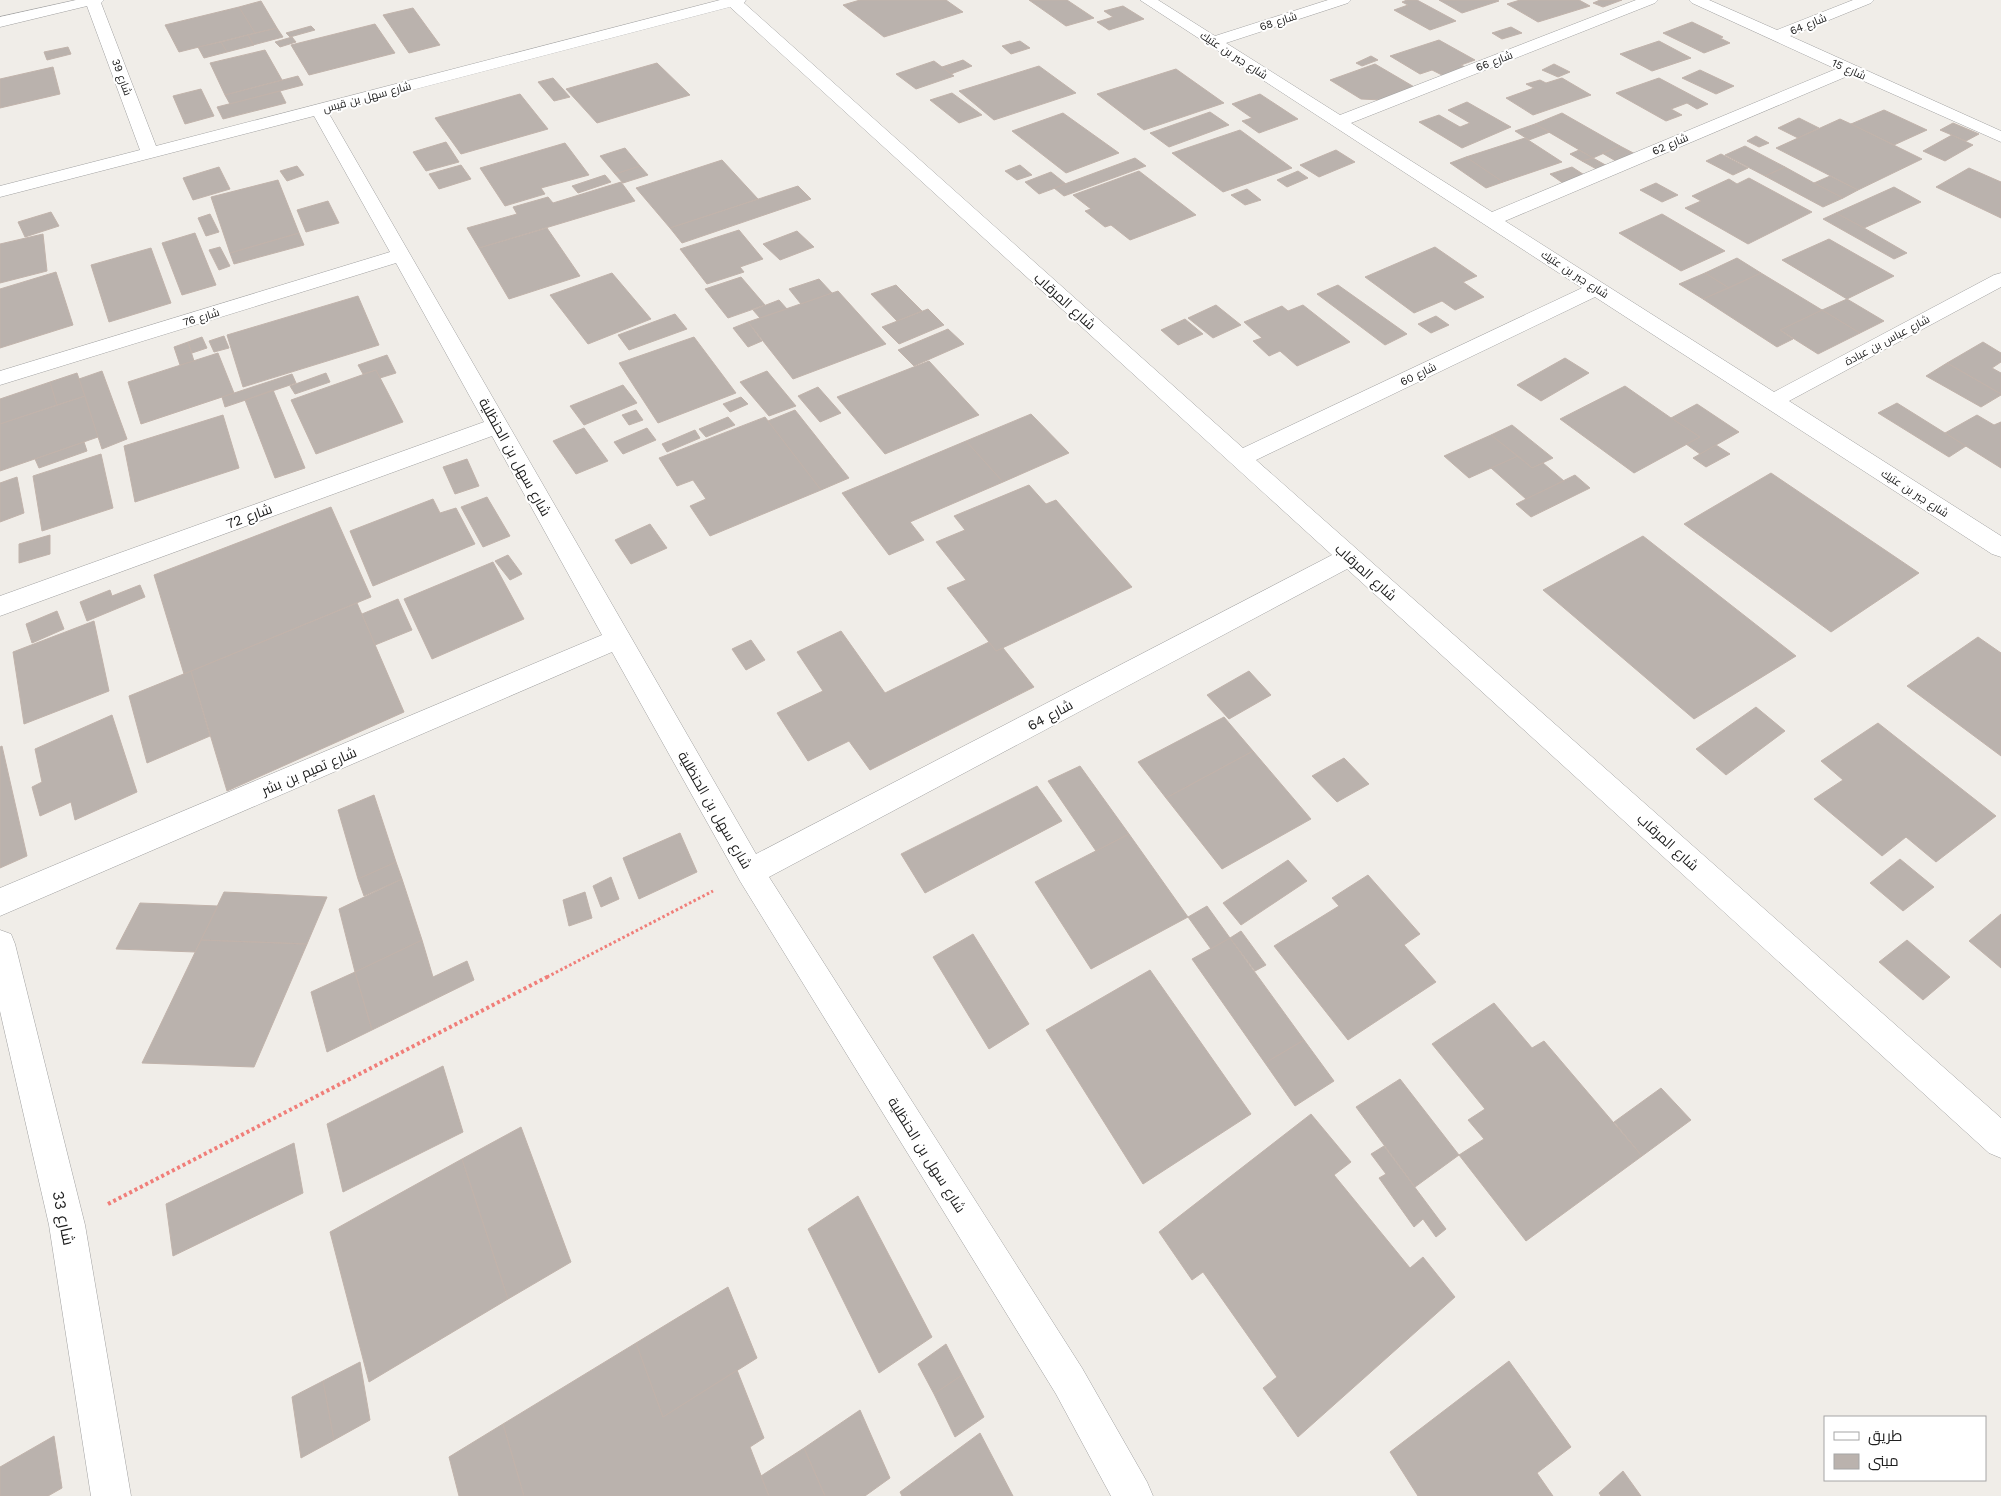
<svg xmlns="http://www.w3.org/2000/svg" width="2001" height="1496" viewBox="0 0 2001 1496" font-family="'Work Sans',Cairo,sans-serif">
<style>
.building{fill:#bab2ad;stroke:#c1b3ab}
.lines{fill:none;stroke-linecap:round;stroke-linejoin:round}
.minor-casing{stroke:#a1a1a1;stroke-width:1}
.path-far1{stroke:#f07e79;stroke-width:3;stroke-dasharray:2.5 2.5;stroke-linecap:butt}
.path{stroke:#f07e79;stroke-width:4;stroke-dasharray:3 3;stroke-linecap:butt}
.minor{fill:#fff;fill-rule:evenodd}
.labels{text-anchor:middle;stroke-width:4;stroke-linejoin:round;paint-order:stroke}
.far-street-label{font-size:11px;fill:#202020;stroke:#fff}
.street-label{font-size:14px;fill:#202020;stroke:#fff}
.near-street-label{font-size:16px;fill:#202020;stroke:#fff}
</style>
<rect width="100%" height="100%" fill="#f0ede8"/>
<!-- building -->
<path class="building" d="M860,0H946L963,12L884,37L843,5Z
M1029,0H1067L1094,18L1066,26Z
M1407,0H1417L1456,21L1430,30L1394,10L1408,5L1402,2Z
M1439,0H1497L1499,1L1462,13Z
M1520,0H1579L1590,6L1538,22L1507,4Z
M1600,0H1622L1603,7L1593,3Z
M261,1L277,28L255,33L239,7Z
M1123,6L1144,19L1109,30L1097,22L1113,17L1104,11Z
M239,7L255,33L179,52L165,25Z
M413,8L440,45L409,53L383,15Z
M1692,22L1723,37L1720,38L1730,43L1704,53L1663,33Z
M375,24L395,53L309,75L291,45Z
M311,26L315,30L290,37L286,33Z
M1511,27L1522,33L1502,39L1492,33Z
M277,28L283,37L253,45L248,35Z
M248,35L254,45L227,52L221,42Z
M292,37L296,42L280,47L275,42Z
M1439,40L1475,60L1461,65L1467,68L1444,76L1432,70L1420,74L1390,56Z
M1020,41L1030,48L1011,54L1002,46Z
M1659,41L1691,58L1652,71L1620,54Z
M221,42L227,52L204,58L198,47Z
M68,47L71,54L47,60L44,52Z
M265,50L282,80L225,95L210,63Z
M1371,56L1378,60L1362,66L1356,63Z
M963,60L972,66L951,74L942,67Z
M934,61L954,76L916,89L896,74Z
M657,63L690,95L597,123L566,89Z
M1375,64L1416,88L1382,100L1361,99L1330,80Z
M1554,64L1570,72L1558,77L1542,70Z
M1039,66L1076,93L994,120L959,91Z
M53,67L60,94L0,108V79Z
M1176,69L1224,103L1144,130L1097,94Z
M1700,70L1734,86L1716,94L1682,78Z
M298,76L303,85L230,104L225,95Z
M553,78L570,97L554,101L538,82Z
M1562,78L1591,95L1533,115L1506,98L1534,88L1526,84L1540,80L1546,83Z
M1659,78L1708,104L1697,109L1687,103L1671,109L1682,115L1666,121L1616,93Z
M201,89L214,116L185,124L173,96Z
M280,91L286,103L223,119L217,107Z
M952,93L982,115L959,123L930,100Z
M520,94L548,129L461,154L435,118Z
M1260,94L1298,119L1259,133L1242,121L1252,118L1232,104Z
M1467,102L1511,127L1462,148L1419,122L1439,115L1460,127L1470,123L1448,110Z
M1884,110L1927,130L1894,145L1851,124Z
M1210,112L1229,125L1169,147L1150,133Z
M1063,113L1119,153L1066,173L1012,131Z
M1562,113L1620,146L1593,158L1535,124Z
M1799,118L1819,128L1798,138L1778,128Z
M1840,119L1851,124L1922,159L1858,190L1776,148Z
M1953,123L1979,134L1966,141L1940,130Z
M1535,124L1550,132L1529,140L1515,131Z
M1240,130L1292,168L1223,192L1172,153Z
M1952,135L1973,145L1945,161L1923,151Z
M1756,136L1769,143L1759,147L1747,141Z
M1525,138L1562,162L1503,182L1466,157Z
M446,142L459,162L426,171L413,152Z
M565,143L589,175L541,188L545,194L505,206L480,168Z
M1620,146L1639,156L1621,164L1602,153Z
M1745,146L1785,167L1765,176L1725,155Z
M625,148L640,166L615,174L600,156Z
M1336,150L1355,162L1319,177L1300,165Z
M1579,150L1593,158L1582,161L1570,154Z
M1721,154L1748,168L1733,175L1706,161Z
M1466,157L1503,182L1486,188L1450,163Z
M1135,158L1146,166L1064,196L1054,188Z
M1593,158L1609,167L1600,171L1582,161Z
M722,160L758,199L670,228L636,188Z
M461,165L471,179L439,189L429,174Z
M1020,165L1032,175L1017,180L1005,171Z
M297,166L304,175L287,181L280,171Z
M640,166L648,175L623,183L615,174Z
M219,167L230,189L193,200L183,178Z
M1572,167L1589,178L1567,186L1550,174Z
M1785,167L1814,183L1843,198L1823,207L1765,176Z
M1969,168L2001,182V218L1936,187Z
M1139,171L1196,215L1130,240L1111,225L1105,227L1085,211L1091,209L1073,195Z
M1298,171L1308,178L1287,187L1277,180Z
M1051,172L1066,184L1039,194L1025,182Z
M605,175L611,182L578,193L572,186Z
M1830,176L1858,190L1843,198L1814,183Z
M1749,178L1812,212L1748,244L1685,208L1701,201L1692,196L1729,179L1737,184Z
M278,180L299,233L230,253L211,197Z
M621,182L635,201L479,248L467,228L517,214L513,207L548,197L553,203Z
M1656,183L1678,195L1662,202L1640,190Z
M798,186L811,199L682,243L670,228Z
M1894,187L1921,202L1864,228L1836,213Z
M1247,189L1261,200L1245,205L1231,195Z
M328,201L339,223L306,232L297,210Z
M51,212L59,226L25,237L18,222Z
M1836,213L1864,228L1907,253L1894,259L1823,219Z
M210,214L219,232L206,236L198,218Z
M1662,214L1725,251L1681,271L1619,233Z
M547,228L580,276L509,299L479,248Z
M739,230L763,259L740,267L744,272L707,284L680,249Z
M797,231L814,247L780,260L763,244Z
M195,233L216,285L182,295L162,243Z
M299,233L304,245L234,264L230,253Z
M43,234L47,271L0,283V244Z
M1829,239L1894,276L1847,299L1782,260Z
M220,247L230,266L219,270L209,250Z
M1435,247L1477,276L1463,282L1484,297L1455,310L1442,301L1414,313L1365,277Z
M151,248L171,303L109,322L91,265Z
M1737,258L1761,273L1729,288L1705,273Z
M56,272L73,325L0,348V289Z
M612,273L651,319L588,344L550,295Z
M1705,273L1729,288L1703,299L1679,284Z
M1761,273L1822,310L1780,330L1793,339L1777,347L1703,299Z
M741,277L765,305L728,318L705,289Z
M819,279L832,293L801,304L789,289Z
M896,285L922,311L897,321L871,294Z
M1338,285L1407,334L1385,345L1317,294Z
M838,291L886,344L793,379L748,322Z
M358,296L379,345L243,387L227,335Z
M1847,299L1884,321L1860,333L1822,310Z
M779,300L787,309L760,318L753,310Z
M1216,305L1241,325L1213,338L1188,318Z
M1303,305L1350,342L1297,366L1280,351L1269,356L1253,341L1262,338L1244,322L1282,306L1288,311Z
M928,309L944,325L899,344L882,327Z
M1822,310L1860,333L1818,354L1780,330Z
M675,314L687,329L629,350L618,335Z
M1436,316L1449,325L1431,333L1418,324Z
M1185,319L1203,334L1178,345L1161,330Z
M748,322L762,341L748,347L733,328Z
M948,329L964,344L914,366L898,350Z
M224,336L229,348L214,352L209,341Z
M202,337L207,348L192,353L188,342Z
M694,337L736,393L658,423L619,363Z
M188,342L194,361L180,365L174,347Z
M1983,342L2001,353V362L1992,368L2001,373V394L1947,363Z
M218,353L234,393L141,424L128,382Z
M387,355L396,373L380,378L376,370L363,374L358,365Z
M1565,358L1589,373L1541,401L1517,385Z
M929,361L979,415L885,454L837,397Z
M1947,363L2001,394V395L1981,407L1926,376Z
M376,370L403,422L316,454L291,400Z
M102,371L127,439L102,449L79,379Z
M767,371L796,406L769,416L740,382Z
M77,373L85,396L57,405L50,382Z
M326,373L330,382L295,394L290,386Z
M292,374L296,383L225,407L222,397Z
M50,382L57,405L0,424V399Z
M623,385L637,403L584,425L570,406Z
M1625,386L1671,418L1700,437L1634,473L1560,419Z
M818,387L841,413L820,422L798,396Z
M273,390L305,468L275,478L245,400Z
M85,396L98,437L0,471V424Z
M741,397L748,404L730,412L723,404Z
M1897,403L1945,433L1966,446L1949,457L1878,413Z
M1697,404L1739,432L1700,454L1686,444L1700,437L1671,418Z
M636,410L643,420L629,425L622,415Z
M795,410L849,478L821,490L768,421Z
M1031,414L1069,453L1003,482L966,441Z
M223,415L239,468L135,502L124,446Z
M1977,415L1994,425L2001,422V468L1945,433Z
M728,417L735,425L706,437L699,429Z
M765,417L821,490L710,536L690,506L706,499L693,480L677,486L659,458Z
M1512,425L1553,458L1532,468L1491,435Z
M584,428L608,461L576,474L553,441Z
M647,428L656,440L623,454L614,442Z
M695,430L700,438L667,452L662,444Z
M1491,435L1518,456L1469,478L1444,456Z
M966,441L1003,482L910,522L924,540L889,555L842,493Z
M84,442L87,451L39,468L35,459Z
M1716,445L1730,454L1706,467L1693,458Z
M101,454L113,508L42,531L33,476Z
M1518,456L1532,468L1543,463L1564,481L1526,499L1491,468Z
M467,459L479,486L455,494L443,467Z
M1771,473L1919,573L1831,632L1684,524Z
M1575,475L1590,488L1531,517L1516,504Z
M17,477L24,513L0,522V483Z
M1029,485L1046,504L1056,500L1132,587L996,651L947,588L966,580L936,542L965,530L954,516Z
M487,497L510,536L483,547L461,507Z
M433,499L440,513L456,508L475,544L373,586L350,531Z
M331,507L371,597L184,674L154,575Z
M650,524L667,548L631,564L615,540Z
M50,535V554L19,563V544Z
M1643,536L1796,656L1694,719L1543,590Z
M508,555L522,574L510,580L495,561Z
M493,562L524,619L432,659L404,599Z
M140,585L145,597L87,621L80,602L110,590L112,596Z
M398,599L412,630L375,645L362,614Z
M357,603L404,712L227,791L191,671Z
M57,611L64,629L32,643L26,624Z
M94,621L109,691L24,724L13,652Z
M841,631L885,693L989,642L996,651L1003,648L1034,687L870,770L849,741L808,761L777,713L823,691L797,652Z
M1978,637L2001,653V756L1907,686Z
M751,640L765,660L746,670L732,649Z
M191,671L210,736L147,763L129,696Z
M1249,671L1271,695L1229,719L1207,695Z
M1756,707L1785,731L1726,775L1696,749Z
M112,715L137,792L75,820L71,802L40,816L32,787L42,782L35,749Z
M1224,717L1253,751L1166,798L1138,762Z
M1878,723L1996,816L1936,862L1906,837L1882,856L1814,799L1843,780L1821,761Z
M2,746L27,856L0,868V747Z
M1253,751L1311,819L1222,869L1166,798Z
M1344,758L1369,784L1337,802L1312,776Z
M1080,766L1129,834L1096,851L1048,781Z
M1037,786L1062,821L925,893L901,854Z
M374,795L396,862L358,879L338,810Z
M680,833L697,872L639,899L623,858Z
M1129,834L1188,917L1091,969L1035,882Z
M1900,859L1934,887L1903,911L1870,883Z
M1288,860L1307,881L1241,925L1223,903Z
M396,862L402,879L364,896L358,879Z
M1368,875L1420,934L1404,945L1436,982L1348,1040L1274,946L1339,906L1332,898Z
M611,877L619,899L601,907L593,886Z
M402,879L422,940L355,972L339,909Z
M224,892L327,897L307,944L201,940Z
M585,892L592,918L569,926L563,900Z
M140,903L218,906L195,952L116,949Z
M1207,906L1230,938L1211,949L1188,917Z
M2001,914V968L1969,941Z
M1241,931L1266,965L1255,971L1230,938Z
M973,934L1029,1024L989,1049L933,957Z
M1230,938L1304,1040L1265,1063L1192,959Z
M201,940L307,944L254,1067L142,1063Z
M422,940L433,977L467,961L474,980L372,1030L355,972Z
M1907,940L1950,977L1923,1000L1879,962Z
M1150,970L1251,1114L1143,1184L1046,1030Z
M355,972L372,1030L327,1052L311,992Z
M1494,1003L1532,1048L1544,1041L1642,1156L1526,1241L1459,1155L1484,1139L1468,1120L1485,1109L1432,1044Z
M1304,1040L1334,1081L1295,1106L1265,1063Z
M443,1066L463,1132L343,1192L327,1124Z
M1400,1079L1459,1155L1415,1187L1356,1107Z
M1661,1088L1691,1120L1642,1156L1614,1122Z
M1311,1114L1351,1162L1334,1175L1410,1268L1423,1257L1455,1297L1298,1437L1263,1388L1277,1377L1203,1272L1192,1280L1159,1232Z
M521,1127L571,1262L508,1299L462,1159Z
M294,1143L303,1193L173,1256L166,1204Z
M1384,1146L1446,1229L1436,1237L1423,1219L1414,1227L1379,1178L1386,1174L1371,1154Z
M462,1159L508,1299L369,1382L330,1232Z
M858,1196L932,1337L879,1373L808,1229Z
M728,1287L757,1358L663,1417L636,1343Z
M636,1343L663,1417L737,1370L764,1438L750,1447L769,1496H524L503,1424Z
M946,1344L962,1375L934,1394L918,1364Z
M1509,1361L1571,1447L1537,1473L1553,1496H1418L1390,1452Z
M360,1362L370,1420L334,1440L323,1381Z
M962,1375L984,1417L955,1437L934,1394Z
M323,1381L334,1440L301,1458L292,1397Z
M860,1410L890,1478L865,1496H825L804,1448Z
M503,1424L524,1496H459L449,1457Z
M980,1433L1013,1496H902L900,1492Z
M54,1436L62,1488L48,1496H0V1467Z
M804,1448L825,1496H769L761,1476Z
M1623,1471L1641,1496H1601L1599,1493Z"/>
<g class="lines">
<defs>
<path id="minor" d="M76,0H104L101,3L156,146L720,0H746L744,3L1243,448L1582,288L1140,0H1158L1215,36L1328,0H1351L1348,3L1226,43L1340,115L1636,0H1658L1655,3L1351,123L1492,212L1836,69L1692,3L1689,0H1709L1777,30L1853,0H1874L1871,3L1790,36L2001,131V142L1850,75L1505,221L1774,392L1994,275L2001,273V287L1789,401L2001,536V557L1992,554L1595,297L1256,460L2001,1118V1158L1989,1153L1347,569L769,877L1082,1368L1147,1482L1153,1496H1111L1056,1394L740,881L612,652L0,916V888L602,635L492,436L0,616V596L484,422L396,263L0,385V371L390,252L314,116L0,197V186L140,150L87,6L0,27V17ZM730,7L1332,555L756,854L328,112Z
M0,930L11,934L15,944L85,1225L131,1496H91L49,1225L0,1011Z"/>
</defs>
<!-- minor casing -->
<use href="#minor" class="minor-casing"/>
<!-- path-far1 -->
<path class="path-far1" d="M547,977L713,891"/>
<!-- path -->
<path class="path" d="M108,1204L549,976"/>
<!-- minor -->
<use href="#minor" class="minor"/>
</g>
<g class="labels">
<!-- far-street labels -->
<g class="far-street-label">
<text transform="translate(1278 21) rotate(-18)" y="4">شارع 68</text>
<text transform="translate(1808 24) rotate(-22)" y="4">شارع 64</text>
<text transform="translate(1234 55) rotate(33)" y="4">شارع جبر بن عتيك</text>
<text transform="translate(1494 61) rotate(-21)" y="4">شارع 66</text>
<text transform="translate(1849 69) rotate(24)" y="4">شارع 15</text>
<text transform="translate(122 77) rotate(70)" y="4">شارع 39</text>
<text transform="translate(367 97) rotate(-15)" y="4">شارع سهل بن قيس</text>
<text transform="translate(1670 144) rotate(-23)" y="4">شارع 62</text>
<text transform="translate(1575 274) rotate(33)" y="4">شارع جبر بن عتيك</text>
<text transform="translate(201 317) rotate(-17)" y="4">شارع 76</text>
<text transform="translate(1887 340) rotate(-28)" y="4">شارع عباس بن عبادة</text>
<text transform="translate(1418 374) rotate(-26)" y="4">شارع 60</text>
<text transform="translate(1915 493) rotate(33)" y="4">شارع جبر بن عتيك</text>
</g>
<!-- street labels -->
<g class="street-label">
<text transform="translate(1065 301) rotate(42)" y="5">شارع المرقاب</text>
<text transform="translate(515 457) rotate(61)" y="5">شارع سهل بن الحنظلية</text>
<text transform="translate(249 516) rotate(-20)" y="5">شارع 72</text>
<text transform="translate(1366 572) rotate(42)" y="5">شارع المرقاب</text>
<text transform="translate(1050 715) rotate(-28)" y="5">شارع 64</text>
<text transform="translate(309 771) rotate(-23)" y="5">شارع تميم بن بشر</text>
<text transform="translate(715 810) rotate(60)" y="5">شارع سهل بن الحنظلية</text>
<text transform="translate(1668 842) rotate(42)" y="5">شارع المرقاب</text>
<text transform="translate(927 1155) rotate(58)" y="5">شارع سهل بن الحنظلية</text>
</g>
<!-- near-street labels -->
<g class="near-street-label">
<text transform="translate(64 1218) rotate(78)" y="6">شارع 33</text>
</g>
</g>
<!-- legend -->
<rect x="1824" y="1416" width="162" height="65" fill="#ffffff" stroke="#a6a6a6"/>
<rect x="1834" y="1432" width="25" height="8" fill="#ffffff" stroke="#a6a6a6"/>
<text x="1868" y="1441" font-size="15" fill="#202020">طريق</text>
<rect x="1834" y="1454" width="25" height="15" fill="#bab2ad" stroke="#a6a6a6"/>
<text x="1868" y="1466" font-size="15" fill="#202020">مبنى</text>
</svg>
